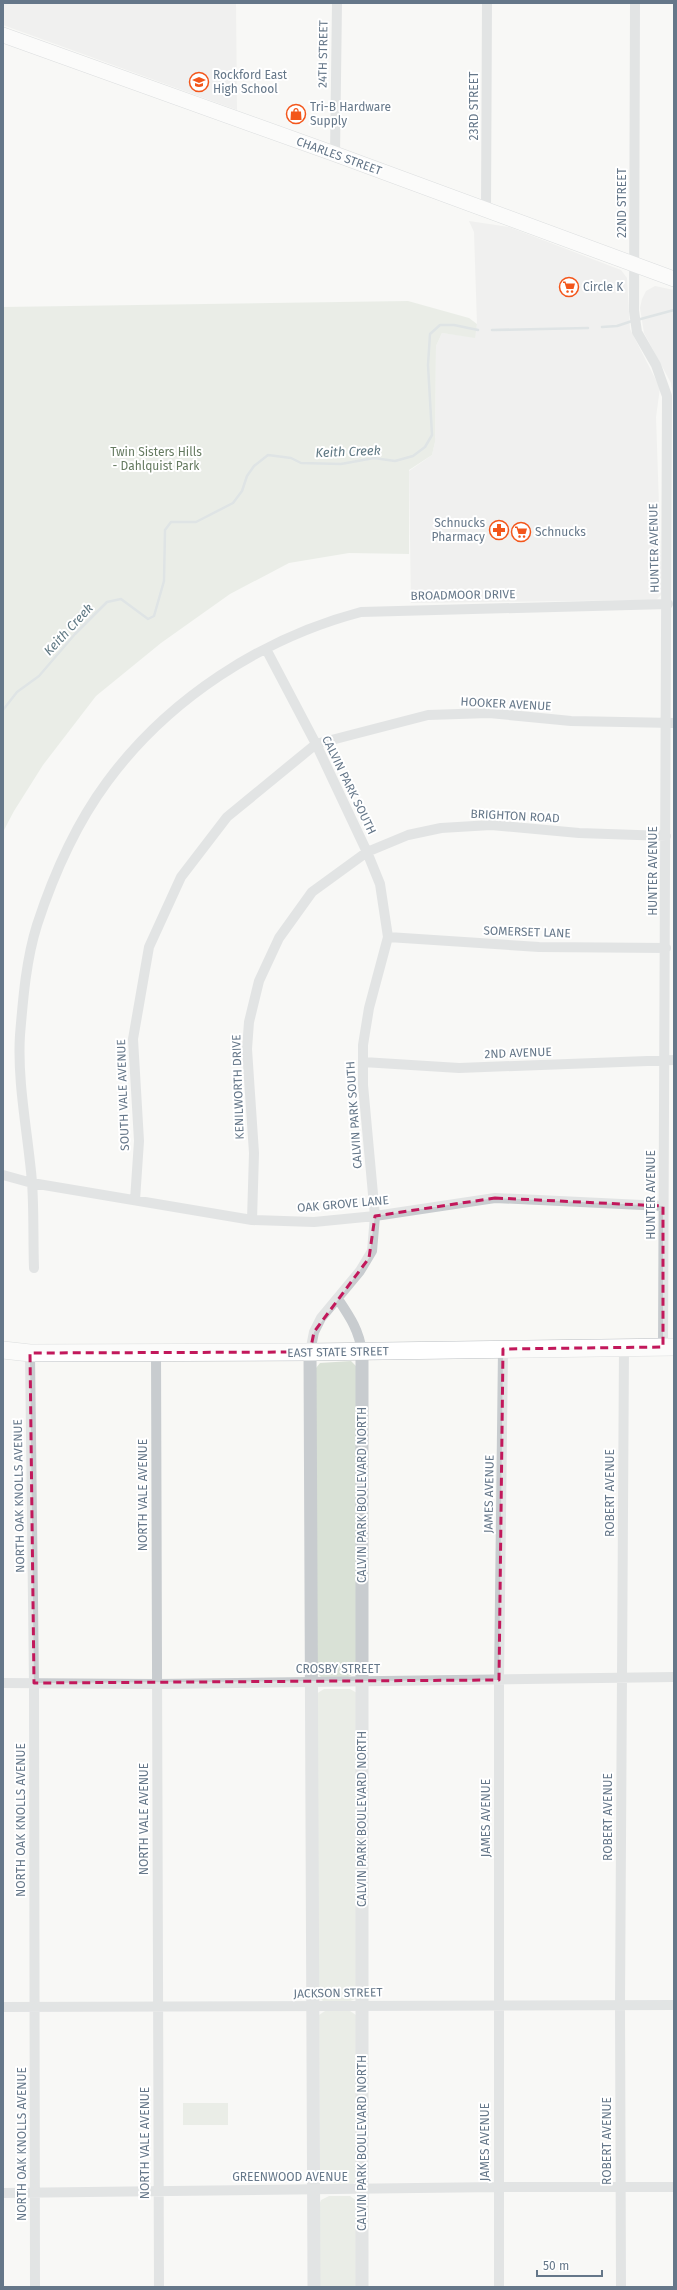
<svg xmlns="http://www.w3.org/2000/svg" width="677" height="2290" viewBox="0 0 677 2290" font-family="'Fira Sans',sans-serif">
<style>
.built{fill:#e6e7e6}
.green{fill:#d9e1d6}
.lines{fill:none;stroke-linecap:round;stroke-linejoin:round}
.stream{stroke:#c1ccd1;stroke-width:2.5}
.secondary-casing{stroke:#babfc4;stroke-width:16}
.primary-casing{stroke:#bbbfc3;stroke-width:18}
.minor{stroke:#c8cccf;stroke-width:10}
.tertiary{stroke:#c8cccf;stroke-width:13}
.secondary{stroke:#fff;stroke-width:15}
.primary{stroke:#fff;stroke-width:17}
.marked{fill:none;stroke:#c2185b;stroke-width:3;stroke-dasharray:8 5;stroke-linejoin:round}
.labels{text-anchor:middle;stroke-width:4;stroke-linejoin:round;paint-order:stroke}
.street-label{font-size:12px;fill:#657789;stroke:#fff}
.poi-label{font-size:12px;fill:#657789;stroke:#fff;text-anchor:start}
.park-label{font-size:12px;fill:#657a60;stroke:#fff}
.water-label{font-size:13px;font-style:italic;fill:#607984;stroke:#fff}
</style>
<rect width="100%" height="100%" fill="#f8f8f5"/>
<!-- built -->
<path class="built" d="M3,3H236L237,110L3,25Z
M469,221L509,227L621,270L627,278L630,329L660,388L656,417L662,594L656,600L411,603L409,471L432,455L435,442L436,346L442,333L474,337L477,324L474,232Z
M655,286L674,290V402L671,383L644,333L640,308L642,299L646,291Z"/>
<!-- green -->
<path class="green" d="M408,301L469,318L477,324L475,338L442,333L436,346L435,442L432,455L409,470V554L349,553L289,563L230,594L161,643L96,696L43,765L14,811L3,832V307Z
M351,1361L356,1366V1673L348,1677H321L316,1672V1368L320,1363Z
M324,1689H350L357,1693V1995L355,1999L348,2002L323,2001L318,1997L316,1694Z
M325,2011H350L356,2015V2182L353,2184L320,2183L319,2015Z
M183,2103H228V2125H183Z
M329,2196H350L357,2201L358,2287H319V2205L321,2200Z"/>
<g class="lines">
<!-- stream -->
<path class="stream" d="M637,320L674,310
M602,327L617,326L632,321
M492,330L588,328
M3,710L17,692L39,676L75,634L107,602L121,599L148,619L154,616L164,581L165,530L171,522H196L233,503L242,491L247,476L254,466L268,455L291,458L301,463L341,464L374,458L395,461L413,456L425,447L432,435L428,365L430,334L440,325H454L478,330"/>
<defs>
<path id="secondary" d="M3,35L335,154L674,279"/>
<path id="primary" d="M3,1350L30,1353L310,1352L674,1347"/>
</defs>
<!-- secondary casing -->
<use href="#secondary" class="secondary-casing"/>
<!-- primary casing -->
<use href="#primary" class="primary-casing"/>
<!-- minor -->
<path class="minor" d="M635,3L634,311L637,332L656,365L667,396L663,1347
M335,154L337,3
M486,209L487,3
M266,649L316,744L367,852L380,884L388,937L369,1008L363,1045V1085L375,1216L372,1251L360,1271L321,1318L314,1332L310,1352
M388,937L539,947L666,948
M363,1062L459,1068L674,1060
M3,1175L32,1183L252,1220L314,1222L375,1216L495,1198L663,1206
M135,1200L139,1141L133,1039L149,947L181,877L227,817L316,744L428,715L489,713L571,721L674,723
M252,1220L254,1153L247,1049L249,1022L259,981L279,938L312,892L367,852L408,835L441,828L491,825L579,833L666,836
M34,1268C33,1239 34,1210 32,1182C28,1134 17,1082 20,1035C23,999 26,960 37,925C53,876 76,824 107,782C168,699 262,638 361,612L668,604
M338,1299C350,1317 359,1330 362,1352
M156,1351L159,2287
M30,1353L34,1683L35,2287
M3,1683L158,1684L674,1677
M3,2007L674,2005
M3,2193L498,2187H674
M499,2287V1680L503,1349
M621,2287L620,2005L624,1347"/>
<!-- tertiary -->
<path class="tertiary" d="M310,1352L314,2287
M362,1352V2287"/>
<!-- secondary -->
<use href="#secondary" class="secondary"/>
<!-- primary -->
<use href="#primary" class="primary"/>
</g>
<!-- marked area -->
<path d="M0 0H677V2290H0ZM495,1198L663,1206V1347L503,1349L499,1680L34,1683L30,1353L310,1352L314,1332L369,1258L375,1216Z" fill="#f8f8f5" fill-opacity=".55" fill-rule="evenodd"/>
<path class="marked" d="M495,1198L663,1206V1347L503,1349L499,1680L34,1683L30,1353L310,1352L314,1332L369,1258L375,1216Z"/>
<!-- icons -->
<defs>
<symbol id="school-ring" viewBox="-11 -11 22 22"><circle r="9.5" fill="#fff" stroke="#f3561b" stroke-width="1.5"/><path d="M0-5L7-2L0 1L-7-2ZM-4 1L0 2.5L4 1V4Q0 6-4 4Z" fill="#f3561b"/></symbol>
<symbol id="shop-ring" viewBox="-11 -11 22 22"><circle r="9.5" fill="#fff" stroke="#f3561b" stroke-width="1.5"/><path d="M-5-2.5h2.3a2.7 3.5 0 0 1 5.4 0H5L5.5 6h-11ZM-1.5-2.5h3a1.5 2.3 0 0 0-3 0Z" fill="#f3561b"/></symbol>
<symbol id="supermarket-ring" viewBox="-11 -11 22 22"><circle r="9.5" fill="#fff" stroke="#f3561b" stroke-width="1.5"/><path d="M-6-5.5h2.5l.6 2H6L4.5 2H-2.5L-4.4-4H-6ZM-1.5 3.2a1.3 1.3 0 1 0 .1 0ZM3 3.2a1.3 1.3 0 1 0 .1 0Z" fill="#f3561b"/></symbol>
<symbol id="pharmacy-ring" viewBox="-11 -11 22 22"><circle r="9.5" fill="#fff" stroke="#f3561b" stroke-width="1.5"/><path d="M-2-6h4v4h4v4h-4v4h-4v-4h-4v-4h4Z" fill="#f3561b"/></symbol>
</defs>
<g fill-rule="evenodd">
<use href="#school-ring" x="188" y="71" width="22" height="22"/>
<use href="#shop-ring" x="285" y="103" width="22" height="22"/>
<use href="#supermarket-ring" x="558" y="276" width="22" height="22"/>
<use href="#pharmacy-ring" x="488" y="519" width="22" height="22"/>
<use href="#supermarket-ring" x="510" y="521" width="22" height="22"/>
</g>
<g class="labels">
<!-- street labels -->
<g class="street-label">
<text transform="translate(323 54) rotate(-89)" y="4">24TH STREET</text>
<text transform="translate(474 106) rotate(-90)" y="4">23RD STREET</text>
<text transform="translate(339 156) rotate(20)" y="4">CHARLES STREET</text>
<text transform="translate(622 203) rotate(-90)" y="4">22ND STREET</text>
<text transform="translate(654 548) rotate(-91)" y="4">HUNTER AVENUE</text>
<text transform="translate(463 595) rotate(-1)" y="4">BROADMOOR DRIVE</text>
<text transform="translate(506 704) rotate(3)" y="4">HOOKER AVENUE</text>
<text transform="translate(349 785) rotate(64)" y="4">CALVIN PARK SOUTH</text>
<text transform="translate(515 816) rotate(3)" y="4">BRIGHTON ROAD</text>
<text transform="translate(653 871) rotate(-90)" y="4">HUNTER AVENUE</text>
<text transform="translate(527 932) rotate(2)" y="4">SOMERSET LANE</text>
<text transform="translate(518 1053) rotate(-2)" y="4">2ND AVENUE</text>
<text transform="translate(238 1087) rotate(-92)" y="4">KENILWORTH DRIVE</text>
<text transform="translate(123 1095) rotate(-92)" y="4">SOUTH VALE AVENUE</text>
<text transform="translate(354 1115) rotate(-94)" y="4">CALVIN PARK SOUTH</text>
<text transform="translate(651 1195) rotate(-90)" y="4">HUNTER AVENUE</text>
<text transform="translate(343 1204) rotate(-5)" y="4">OAK GROVE LANE</text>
<text transform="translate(338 1352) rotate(-1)" y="4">EAST STATE STREET</text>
<text transform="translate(610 1493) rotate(-90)" y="4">ROBERT AVENUE</text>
<text transform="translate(489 1494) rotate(-89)" y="4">JAMES AVENUE</text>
<text transform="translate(143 1495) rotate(-90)" y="4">NORTH VALE AVENUE</text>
<text transform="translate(362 1495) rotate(-90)" y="4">CALVIN PARK BOULEVARD NORTH</text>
<text transform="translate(19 1496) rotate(-91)" y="4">NORTH OAK KNOLLS AVENUE</text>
<text x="338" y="1673">CROSBY STREET</text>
<text transform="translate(608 1817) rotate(-90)" y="4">ROBERT AVENUE</text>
<text transform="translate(486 1818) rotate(-90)" y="4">JAMES AVENUE</text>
<text transform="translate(144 1819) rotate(-90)" y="4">NORTH VALE AVENUE</text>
<text transform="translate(362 1819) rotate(-90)" y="4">CALVIN PARK BOULEVARD NORTH</text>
<text transform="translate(21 1820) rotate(-90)" y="4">NORTH OAK KNOLLS AVENUE</text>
<text transform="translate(338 1993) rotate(-1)" y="4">JACKSON STREET</text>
<text transform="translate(607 2141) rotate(-90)" y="4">ROBERT AVENUE</text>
<text transform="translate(485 2142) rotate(-90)" y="4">JAMES AVENUE</text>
<text transform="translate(145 2143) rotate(-90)" y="4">NORTH VALE AVENUE</text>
<text transform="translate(362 2143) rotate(-90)" y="4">CALVIN PARK BOULEVARD NORTH</text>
<text transform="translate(22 2144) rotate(-90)" y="4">NORTH OAK KNOLLS AVENUE</text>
<text x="290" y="2181">GREENWOOD AVENUE</text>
</g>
<!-- poi labels -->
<g class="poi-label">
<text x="213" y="79">Rockford East<tspan x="213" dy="14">High School</tspan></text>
<text x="310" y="111">Tri-B Hardware<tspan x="310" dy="14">Supply</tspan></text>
<text x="583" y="291">Circle K</text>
<text x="485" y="527" text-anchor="end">Schnucks<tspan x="485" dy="14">Pharmacy</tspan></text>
<text x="535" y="536">Schnucks</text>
</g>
<!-- park labels -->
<g class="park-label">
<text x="156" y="456">Twin Sisters Hills<tspan x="156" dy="14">- Dahlquist Park</tspan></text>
</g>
<!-- water labels -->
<g class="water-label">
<text transform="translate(348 451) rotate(-2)" y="5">Keith Creek</text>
<text transform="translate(68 629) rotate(-47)" y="5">Keith Creek</text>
</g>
</g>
<!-- border -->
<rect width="677" height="2290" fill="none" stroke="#657789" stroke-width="8"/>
<!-- scale -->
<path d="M537 2270v6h65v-6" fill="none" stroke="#657789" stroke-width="2"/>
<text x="543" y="2270" font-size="12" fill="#657789" stroke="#ffffff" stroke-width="3" paint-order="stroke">50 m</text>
</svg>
